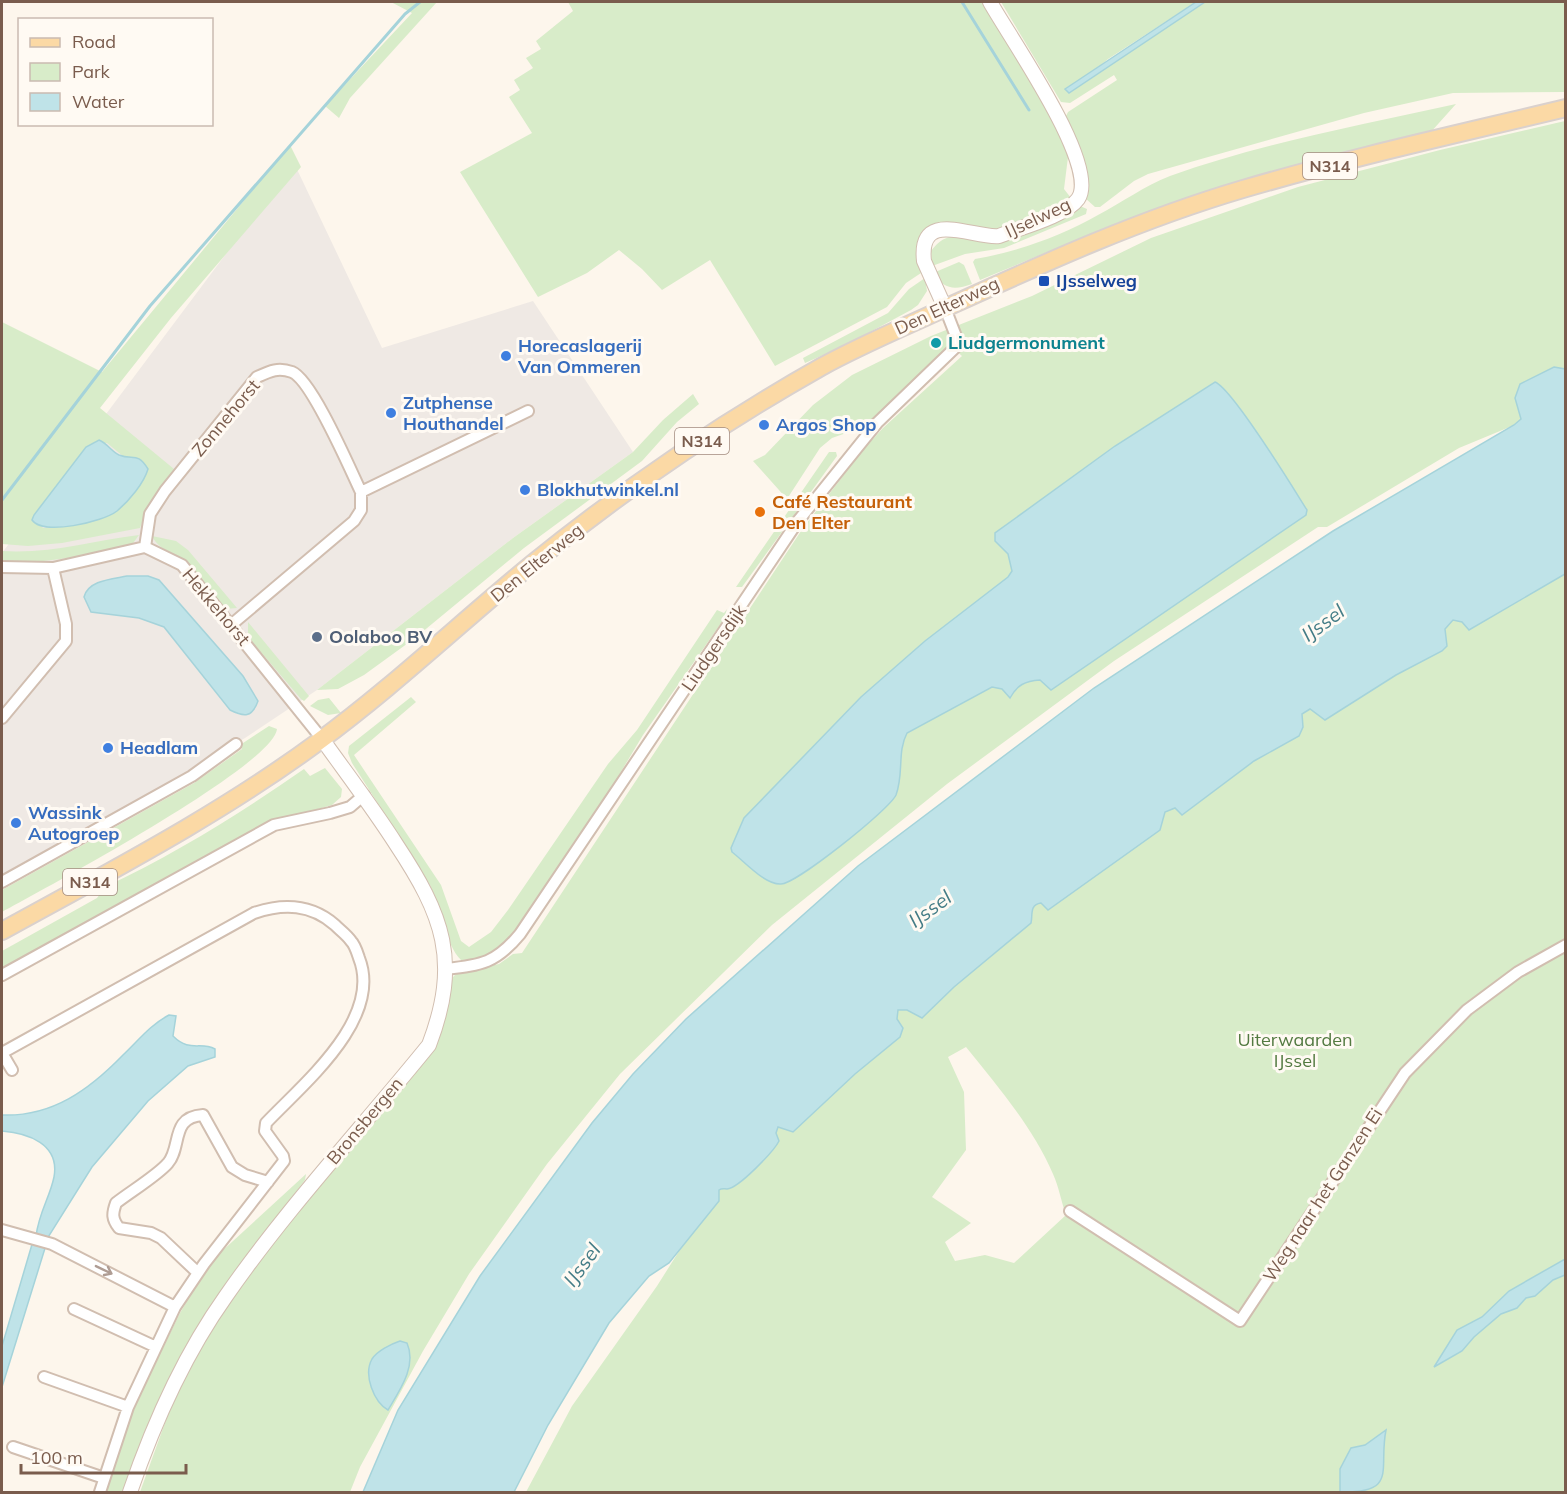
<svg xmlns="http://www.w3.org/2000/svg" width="1567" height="1494" viewBox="0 0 1567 1494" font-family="Mulish,sans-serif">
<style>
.industrial{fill:#efe9e4}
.green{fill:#d8ecc9;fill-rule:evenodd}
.water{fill:#bfe3e8;stroke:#a5d3da;stroke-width:1.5}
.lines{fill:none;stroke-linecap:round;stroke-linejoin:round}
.stream{stroke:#a5d3da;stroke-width:3}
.minor-casing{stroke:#d1beb0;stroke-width:14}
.tertiary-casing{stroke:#d1beb0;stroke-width:16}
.primary-casing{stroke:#dad1cd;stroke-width:20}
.minor{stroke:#fff;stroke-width:10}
.tertiary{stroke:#fff;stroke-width:14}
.primary{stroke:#fbd9a5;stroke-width:16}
.oneway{stroke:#af9d94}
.transit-dot{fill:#1a4fb4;stroke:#fffaf3;stroke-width:2}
.culture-dot{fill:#0f9aa8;stroke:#fffaf3;stroke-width:2}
.shop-dot{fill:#3f7fe0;stroke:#fffaf3;stroke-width:2}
.food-dot{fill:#e8710a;stroke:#fffaf3;stroke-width:2}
.service-dot{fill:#5c6f8a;stroke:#fffaf3;stroke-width:2}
.labels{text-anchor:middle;stroke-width:6;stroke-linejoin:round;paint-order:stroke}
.shield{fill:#fffaf3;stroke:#a28b7f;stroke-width:1.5}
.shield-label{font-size:16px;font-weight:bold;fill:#7a5c4d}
.street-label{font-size:18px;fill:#7a5c4d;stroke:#fffaf3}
.transit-label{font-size:18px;font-weight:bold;fill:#164399;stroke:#fffaf3;text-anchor:start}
.culture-label{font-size:18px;font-weight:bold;fill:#0d838f;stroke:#fffaf3;text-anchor:start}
.shop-label{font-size:18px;font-weight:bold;fill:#366cbe;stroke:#fffaf3;text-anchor:start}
.food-label{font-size:18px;font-weight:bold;fill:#c56008;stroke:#fffaf3;text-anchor:start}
.service-label{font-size:18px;font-weight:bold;fill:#4e5e75;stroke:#fffaf3;text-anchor:start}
.park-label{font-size:18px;fill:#537a41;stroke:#fffaf3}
.water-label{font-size:20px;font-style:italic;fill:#437c86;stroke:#fffaf3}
</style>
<rect width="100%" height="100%" fill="#fdf6ec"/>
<!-- industrial -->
<path class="industrial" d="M294,163L382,348L533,301L633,452L513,538L317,690L245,738L2,879V553Z"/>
<!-- green -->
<path class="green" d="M391,2H437L350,98L339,118L325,106L412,13Z
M568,2H987L1022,58L1063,142L1068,157L1064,189L1071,198C1054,210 1020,227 999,230C974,233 939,209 922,238C915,250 918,259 921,273L906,283L887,307L775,366L710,260L662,290L642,269L619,250L587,273L538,297L460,172L532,133L509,97L520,90L514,80L533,68L526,58L541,49L536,41L573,11Z
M1001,2H1196L1108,59L1068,93L1205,2H1565V92L1453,93L1364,113L1148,174L1134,181L1100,207H1095L1085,198L1065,118L1068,112L1117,80L1114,75L1070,103L1061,102Z
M1456,104L1430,133L1212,192L1117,223L980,280L973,262L975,259C1017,252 1061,236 1098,215C1123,202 1144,186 1170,176C1263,143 1361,125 1456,104Z
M1565,121V404L1459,448L1327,527H1318L1114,661L947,784L772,925L620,1074L547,1164L469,1274L423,1351L360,1467L350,1492H140L170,1409L196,1355L229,1301L292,1218L430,1053L453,977L457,973L499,964L513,954L522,953L803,528L863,450L883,428L962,356L952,347L869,425L832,438L820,448L787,499L753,461L765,455L813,405L852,375L931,336L1032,296L1151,238L1298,187L1440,150Z
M290,145L301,167L171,318L100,408L174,469L148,505L140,528L62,543L28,546L2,544V322L102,372ZM107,443L146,475C114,522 98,523 43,528L34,515L86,447Z
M1080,206L1087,209L1086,214L1004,248L965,254L932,266L931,251C951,224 967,243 994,243C1008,243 1071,216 1080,206Z
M959,262L964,265L972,284C955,290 944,290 933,273Z
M925,278L927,291L918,305L911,310L844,346L805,363L803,358L888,313L909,289Z
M693,394L699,404L677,422L642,461L524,548L415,638L364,675L338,689L317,690L513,538L633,452L663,420Z
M829,452H836L837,456L742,587H736Z
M139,535L131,546C88,555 45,564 2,562V551C51,554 91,541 139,535Z
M152,536L176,541L188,550L237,608L225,609C212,592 199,576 184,561C173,550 160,552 152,536Z
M1565,554V1492H526L572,1406L657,1286L719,1188L773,1128L897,1009L1035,901L1302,711L1449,621ZM966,1047C998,1087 1033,1127 1053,1174C1059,1187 1061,1201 1066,1215L1014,1263L985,1255L955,1261L945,1242L971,1223L932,1197L966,1150L964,1092L948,1057Z
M727,609L724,619L643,735L619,775L621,780L509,939C494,953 482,959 461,960C445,944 441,908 430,885L352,763L348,753L349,746L411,697L416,702L354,755L441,885L461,941L469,947L491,932L508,910L608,764L637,730L717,610L724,613Z
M248,622L309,696L304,701L301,699L248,637Z
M329,698L341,713L328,715L310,706L318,700Z
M269,726L277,729C273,766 44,889 2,912V890L194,783L242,749L240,745Z
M325,768L342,789L341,797L332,805L272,822L2,970V951L97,898L105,887C175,854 241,813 304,769L310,776Z
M306,1174L305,1180C255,1247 202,1315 164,1390C147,1422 135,1458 123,1492H105L136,1403L180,1313L198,1282L221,1252Z"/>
<!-- water -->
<path class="water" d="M1196,2H1205L1069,93L1065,89Z
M1554,367L1565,369V574L1469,630L1462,622L1453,620L1445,629L1447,646L1442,651L1396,675L1325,720L1310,709L1302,714L1303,727L1299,736L1254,761L1182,815L1175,808L1165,812L1160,830L1048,910L1041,903C1029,905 1033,915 1031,923L954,987L922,1018L907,1010H898L897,1019L903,1028L900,1037L855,1074L793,1132L778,1127L776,1133L779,1141C774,1151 739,1188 727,1189C724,1189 722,1188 719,1190V1201L669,1263L649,1276L609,1323L548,1425L514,1492H363L398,1410L480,1276L592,1123L633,1074L686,1019L858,866L1094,688L1333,531L1514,425L1521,419L1515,398L1520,384Z
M1215,382C1233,389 1293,488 1307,510L1306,515L1051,690L1040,680C1025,681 1017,685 1010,698L1002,689L992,687L907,733C897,752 904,774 896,795C889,810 796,884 781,884C765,885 745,862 732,852L731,848L744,818L861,697L925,641L1008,577L1012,571L1008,554L995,541V533L1115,446Z
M99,440C108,444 111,451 119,455C133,461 137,451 148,469C144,483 129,501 117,511C103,522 43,536 32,520L34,515L86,447Z
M127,576H148L159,580L243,676L258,701C252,718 244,717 230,710L164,627L139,618L91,612L84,597C88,580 113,579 127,576Z
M169,1015L176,1016L173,1036C190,1053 200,1041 215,1049V1057L188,1066L148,1101L92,1167L47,1239L36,1236C39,1212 50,1197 54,1177C60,1144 28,1133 2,1131V1115C52,1117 89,1090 123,1055C138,1041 150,1025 169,1015Z
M33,1241L46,1245L2,1387V1346Z
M1565,1259V1275L1553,1280L1535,1296L1526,1298L1517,1308L1501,1314L1474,1337L1462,1351L1434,1367L1457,1330L1482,1317L1509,1291Z
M400,1341L407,1343C417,1366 400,1390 388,1410C374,1402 363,1375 372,1359C377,1351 391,1344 400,1341Z
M1386,1430C1378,1470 1399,1493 1340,1492V1469L1351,1448L1365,1445Z"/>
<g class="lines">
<!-- stream -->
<path class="stream" d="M962,2L1029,110
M2,500L150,306L405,14L420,2"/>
<defs>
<path id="minor" d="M361,492L528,411
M145,547L150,514L165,491L257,377C270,371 278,367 292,372C312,380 350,469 361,492V510L354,521L231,625
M2,567L53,568L145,547L182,565L322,739
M2,718L66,641V624L53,568
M2,882L192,776L236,744
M446,969C482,965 496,963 520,934L798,521L877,423L959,344L945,308
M2,975L274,825L330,813L350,807L364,795
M2,1053L254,913C284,903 311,904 335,925C340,930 347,935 351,941C355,945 357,952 359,958C383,1019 304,1083 266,1123L265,1131L283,1156L284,1161L204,1264L175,1307L128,1407L100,1492
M2,1053L12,1070
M1070,1211L1240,1321L1405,1073L1467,1010L1518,972L1566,945
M2,1230L52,1244L175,1307
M198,1273L161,1238L151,1233L119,1228C112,1219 112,1214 116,1203C130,1192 158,1175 168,1163C182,1147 170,1117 203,1115L232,1167L245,1175L268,1182
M74,1309L156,1347
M44,1377L128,1407
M13,1447L104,1478"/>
<path id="tertiary" d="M945,308L924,261C918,207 974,239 999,236C1019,228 1066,216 1078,199C1101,166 1008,35 990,2
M130,1492C153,1425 184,1355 226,1296C287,1208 361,1129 429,1045C461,961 443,915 396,844C373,808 347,774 322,739"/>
<path id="primary" d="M2,931C109,872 219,815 318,742C393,687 460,623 532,564C622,491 720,424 821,367C861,345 902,328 943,309C1042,264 1138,220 1243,189C1349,158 1458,134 1566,108"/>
</defs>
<!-- minor casing -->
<use href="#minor" class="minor-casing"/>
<!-- tertiary casing -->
<use href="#tertiary" class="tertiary-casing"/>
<!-- primary casing -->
<use href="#primary" class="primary-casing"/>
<!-- minor -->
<use href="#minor" class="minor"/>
<!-- tertiary -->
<use href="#tertiary" class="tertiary"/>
<!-- primary -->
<use href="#primary" class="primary"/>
</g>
<!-- one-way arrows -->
<defs><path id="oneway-shaft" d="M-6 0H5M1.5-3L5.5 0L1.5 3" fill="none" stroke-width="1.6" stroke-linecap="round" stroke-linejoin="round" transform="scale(1.5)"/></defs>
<use class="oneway" href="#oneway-shaft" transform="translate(104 1270) rotate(26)"/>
<!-- markers -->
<rect class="transit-dot" x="1038" y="275" width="12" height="12" rx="3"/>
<circle class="culture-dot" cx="936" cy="343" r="6"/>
<g class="shop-dot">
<circle cx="506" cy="356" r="6"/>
<circle cx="391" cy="413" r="6"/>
<circle cx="764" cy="425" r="6"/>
<circle cx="525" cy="490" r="6"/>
<circle cx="108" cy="748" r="6"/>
<circle cx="16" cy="823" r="6"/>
</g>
<circle class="food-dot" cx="760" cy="512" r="6"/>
<circle class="service-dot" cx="317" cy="637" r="6"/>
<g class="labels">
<!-- shield labels -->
<g class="shield">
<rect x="1303" y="153" width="54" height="26" rx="4.5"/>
<rect x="675" y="428" width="54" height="26" rx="4.5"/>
<rect x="63" y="869" width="54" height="26" rx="4.5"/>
</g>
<g class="shield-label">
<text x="1330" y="172">N314</text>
<text x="702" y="447">N314</text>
<text x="90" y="888">N314</text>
</g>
<!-- street labels -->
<g class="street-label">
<text transform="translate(1038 218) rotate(-25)" y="6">IJselweg</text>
<text transform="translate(947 306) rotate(-25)" y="6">Den Elterweg</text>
<text transform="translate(226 418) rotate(-50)" y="6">Zonnehorst</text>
<text transform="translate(537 563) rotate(-39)" y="6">Den Elterweg</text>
<text transform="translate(216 607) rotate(50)" y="6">Hekkehorst</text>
<text transform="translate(714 648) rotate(-56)" y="6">Liudgersdijk</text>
<text transform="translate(365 1121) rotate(-50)" y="6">Bronsbergen</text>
<text transform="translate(1323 1195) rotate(-57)" y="6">Weg naar het Ganzen Ei</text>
</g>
<!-- transit labels -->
<g class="transit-label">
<text x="1056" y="287">IJsselweg</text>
</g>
<!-- culture labels -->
<g class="culture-label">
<text x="948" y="349">Liudgermonument</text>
</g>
<!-- shop labels -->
<g class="shop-label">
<text x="518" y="352">Horecaslagerij<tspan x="518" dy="21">Van Ommeren</tspan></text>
<text x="403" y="409">Zutphense<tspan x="403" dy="21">Houthandel</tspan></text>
<text x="776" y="431">Argos Shop</text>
<text x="537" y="496">Blokhutwinkel.nl</text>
<text x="120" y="754">Headlam</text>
<text x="28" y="819">Wassink<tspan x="28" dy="21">Autogroep</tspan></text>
</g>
<!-- food labels -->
<g class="food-label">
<text x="772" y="508">Café Restaurant<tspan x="772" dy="21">Den Elter</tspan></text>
</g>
<!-- service labels -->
<g class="service-label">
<text x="329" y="643">Oolaboo BV</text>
</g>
<!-- park labels -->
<g class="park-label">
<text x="1295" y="1046">Uiterwaarden<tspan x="1295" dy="21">IJssel</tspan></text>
</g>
<!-- water labels -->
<g class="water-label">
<text transform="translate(1323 623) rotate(-36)" y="7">IJssel</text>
<text transform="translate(930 909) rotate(-36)" y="7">IJssel</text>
<text transform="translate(582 1265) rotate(-54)" y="7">IJssel</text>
</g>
</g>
<!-- border -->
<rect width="1567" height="1494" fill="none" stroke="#7a5c4d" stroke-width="6"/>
<!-- legend -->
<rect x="18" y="18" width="195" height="108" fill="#fffaf3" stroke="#cabbb1" stroke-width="1.5"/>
<rect x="30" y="38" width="30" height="9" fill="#fbd9a5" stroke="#cabbb1" stroke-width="1.5"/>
<text x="72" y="48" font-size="18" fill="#7a5c4d">Road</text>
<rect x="30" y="63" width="30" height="18" fill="#d8ecc9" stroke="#cabbb1" stroke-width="1.5"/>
<text x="72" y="78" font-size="18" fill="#7a5c4d">Park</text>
<rect x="30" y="93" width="30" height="18" fill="#bfe3e8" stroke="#cabbb1" stroke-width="1.5"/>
<text x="72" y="108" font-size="18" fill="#7a5c4d">Water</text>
<!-- scale -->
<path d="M21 1464v9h165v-9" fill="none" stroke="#7a5c4d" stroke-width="3"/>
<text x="30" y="1464" font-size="18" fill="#7a5c4d" stroke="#fffaf3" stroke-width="4.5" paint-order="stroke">100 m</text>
</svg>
